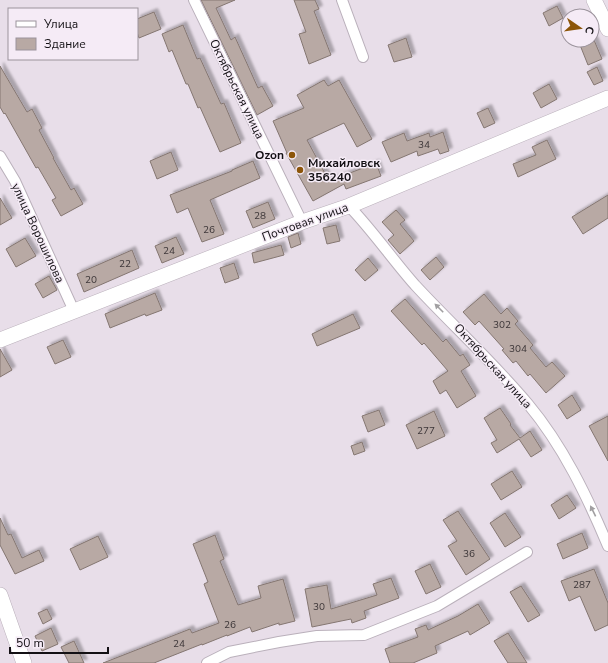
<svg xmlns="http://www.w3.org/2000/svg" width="608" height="663" viewBox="0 0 608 663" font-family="'Nunito Sans',sans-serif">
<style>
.building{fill:#b8a9a4;stroke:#847671;filter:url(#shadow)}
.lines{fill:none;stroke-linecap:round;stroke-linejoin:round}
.street-casing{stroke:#bab0bb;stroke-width:12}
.secondary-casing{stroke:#bab0bb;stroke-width:16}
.street{stroke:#fff;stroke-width:10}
.secondary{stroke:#fff;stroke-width:15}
.oneway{fill:#a19fa1}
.poi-dot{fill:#8c5509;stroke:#f5ebf6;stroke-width:1.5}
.labels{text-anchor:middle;stroke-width:3;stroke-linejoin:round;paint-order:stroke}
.number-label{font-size:10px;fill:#3c3638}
.street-label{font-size:12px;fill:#131014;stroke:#f5ebf6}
.poi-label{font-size:12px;font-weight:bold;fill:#131014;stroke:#f5ebf6;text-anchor:end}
</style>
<defs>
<filter id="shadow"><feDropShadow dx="3.5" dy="-3.5" stdDeviation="1" flood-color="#0004"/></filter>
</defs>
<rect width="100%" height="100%" fill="#e8dee9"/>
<!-- building -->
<path class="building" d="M201,0H235L216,8L231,40L235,37L258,88L262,86L273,106L257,115Z
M294,0H315L319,9L314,11L331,55L309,64L299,34L306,32Z
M557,6L563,18L549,26L543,13Z
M154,12L161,29L139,38L137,32V19Z
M183,25L197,59L200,58L221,104L224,103L241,143L220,152L200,107L198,108L188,84H186L172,50L169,52L162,34Z
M406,38L412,57L394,62L388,45Z
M578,40H594L602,59L588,65Z
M0,66L27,112L32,109L42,128L39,130L54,158H53L71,190L74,188L83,204L61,216L52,200L56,198L38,167L36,168L5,113L4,114L0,107Z
M597,67L603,81L594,85L587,72Z
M324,80L328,86L339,80L372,139L357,147L344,123L307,140L329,181L376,163L381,176L346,189L344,184L313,201L286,153H287L273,121L304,108L297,95Z
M549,84L557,99L541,108L533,93Z
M488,108L495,123L484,128L477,113Z
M443,132L449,151L440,154L438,149L418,156L417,151L391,162L382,142L404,133L407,141L429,133L430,137Z
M547,140L556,159L518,177L513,164L536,155L532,147Z
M171,152L178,170L157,179L150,161Z
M253,161L260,178L210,200L224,234L202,242L188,208L177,213L170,195L232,171V170Z
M608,195V218L583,234L572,217Z
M0,198L12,218L0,225Z
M268,202L275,219L253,228L246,211Z
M396,210L405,220L400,224L414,241L400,254L388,240L394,235L382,222Z
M336,225L340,241L327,244L323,228Z
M298,233L301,244L291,248L288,237Z
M176,237L184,254L162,263L155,246Z
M25,238L36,256L16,267L6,249Z
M281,245L284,255L254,263L252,253Z
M132,250L139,268L84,292L77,274Z
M436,257L444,267L430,280L421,270Z
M368,258L378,270L365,281L355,270Z
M234,263L239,278L225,283L220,268Z
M49,276L57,290L43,298L35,284Z
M155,293L162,310L146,316L145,314L110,328L105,314Z
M484,294L501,314L507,308L518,321L515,324L533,345L530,348L546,367L552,362L565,376L546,393L530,374L528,376L516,361L513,363L502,350L504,349L479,321L475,325L463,312Z
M405,299L443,342L446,339L460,356L463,354L470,365L461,371L476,396L457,408L446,390L440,394L433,381L448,371L424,343L422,345L391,311Z
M353,314L360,328L317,346L312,334Z
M63,340L71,357L55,364L47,347Z
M0,349L12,370L0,377Z
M572,395L581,410L567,419L558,405Z
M500,408L511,424L510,425L520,438L530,431L542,450L531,457L519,439L497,453L491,443L497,440L484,418Z
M379,410L385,425L368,432L362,416Z
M434,411L445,436L417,449L406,425Z
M608,416V461L589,426Z
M362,442L365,451L354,455L351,446Z
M512,471L522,487L501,500L491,484Z
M567,495L576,508L559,519L551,505Z
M458,511L490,559L466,575L448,546L457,541L443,520Z
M505,513L521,537L505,547L490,523Z
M0,518L8,535L11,534L22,558L39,550L44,561L15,574L0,545Z
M582,533L588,548L563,559L557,544Z
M215,535L224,559L220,561L238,605L261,598L258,586L283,579L295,621L279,625V623L252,632L250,627L227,636V635L202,645V644L154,663H103L190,629L192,633L219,623L204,584L208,582L193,544Z
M98,536L108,557L80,570L70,549Z
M430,564L441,587L426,594L415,571Z
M594,569L608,603V625L595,631L580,596L569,601L561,581Z
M391,578L399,598L364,611L366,618L352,623L351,619L312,627L305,589L327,585L331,609L377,595L373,584Z
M521,586L540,615L528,622L510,592Z
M478,604L490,623L470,635L468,631L435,646L437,653L413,663H390L385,649L418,637L415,629L426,625L428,630L458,616Z
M47,609L52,619L43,624L38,613Z
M51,628L58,644L42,651L35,636Z
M508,633L527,663H508L494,641Z
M74,641L84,663H69L61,647Z"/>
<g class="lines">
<defs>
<path id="street" d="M194,0L302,222
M342,0L363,57
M0,156L15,181L74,311
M349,206C373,231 392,259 415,285C452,325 493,362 528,404C563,446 587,496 608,546
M207,663L229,652L279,642L317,636L364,635L437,606L527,552"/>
<path id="secondary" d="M594,0L608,29
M0,340L302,222L349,206L608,98
M0,595L24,663"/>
</defs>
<!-- street casing -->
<use href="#street" class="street-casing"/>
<!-- secondary casing -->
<use href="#secondary" class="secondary-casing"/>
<!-- street -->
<use href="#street" class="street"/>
<!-- secondary -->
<use href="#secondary" class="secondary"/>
</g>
<!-- one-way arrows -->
<defs><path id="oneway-solid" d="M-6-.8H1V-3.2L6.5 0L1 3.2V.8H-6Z"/></defs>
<g class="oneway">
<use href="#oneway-solid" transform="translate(439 308) rotate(-135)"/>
<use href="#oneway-solid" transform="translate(593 511) rotate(-116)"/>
</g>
<!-- markers -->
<g class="poi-dot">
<circle cx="292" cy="155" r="4"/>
<circle cx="300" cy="170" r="4"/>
</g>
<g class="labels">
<!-- number labels -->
<g class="number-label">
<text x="424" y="148">34</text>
<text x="260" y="219">28</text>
<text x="209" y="233">26</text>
<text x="169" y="254">24</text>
<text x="125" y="267">22</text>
<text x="91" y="283">20</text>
<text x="502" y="328">302</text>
<text x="518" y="352">304</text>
<text x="426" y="434">277</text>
<text x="469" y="557">36</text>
<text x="582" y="588">287</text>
<text x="319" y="610">30</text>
<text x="230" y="628">26</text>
<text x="179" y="647">24</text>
</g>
<!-- street labels -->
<g class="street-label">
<text transform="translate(237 89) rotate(64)" y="4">Октябрьская улица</text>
<text transform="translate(305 222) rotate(-20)" y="4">Почтовая улица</text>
<text transform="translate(38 233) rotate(65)" y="4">улица Ворошилова</text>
<text transform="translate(493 366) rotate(48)" y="4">Октябрьская улица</text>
</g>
<!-- poi labels -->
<g class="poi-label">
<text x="284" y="159">Ozon</text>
<text x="308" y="167" text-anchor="start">Михайловск<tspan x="308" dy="14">356240</tspan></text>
</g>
</g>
<!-- legend -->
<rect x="8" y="8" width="130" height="52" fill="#f5ebf6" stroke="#9b939c"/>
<rect x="16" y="21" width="20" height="6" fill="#ffffff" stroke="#9b939c"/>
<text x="44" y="28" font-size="12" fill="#131014">Улица</text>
<rect x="16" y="38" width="20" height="12" fill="#b8a9a4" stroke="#9b939c"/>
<text x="44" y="48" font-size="12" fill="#131014">Здание</text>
<!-- north arrow -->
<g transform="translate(580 28) rotate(103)"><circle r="19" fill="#f5ebf6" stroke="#9b939c"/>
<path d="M0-3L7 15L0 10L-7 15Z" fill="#8c5509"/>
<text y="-6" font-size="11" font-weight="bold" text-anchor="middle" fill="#131014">С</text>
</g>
<!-- scale -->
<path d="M10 647v6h98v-6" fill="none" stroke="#131014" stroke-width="2"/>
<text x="16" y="647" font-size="12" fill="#131014" stroke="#f5ebf6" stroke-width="3" paint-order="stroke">50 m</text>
</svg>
